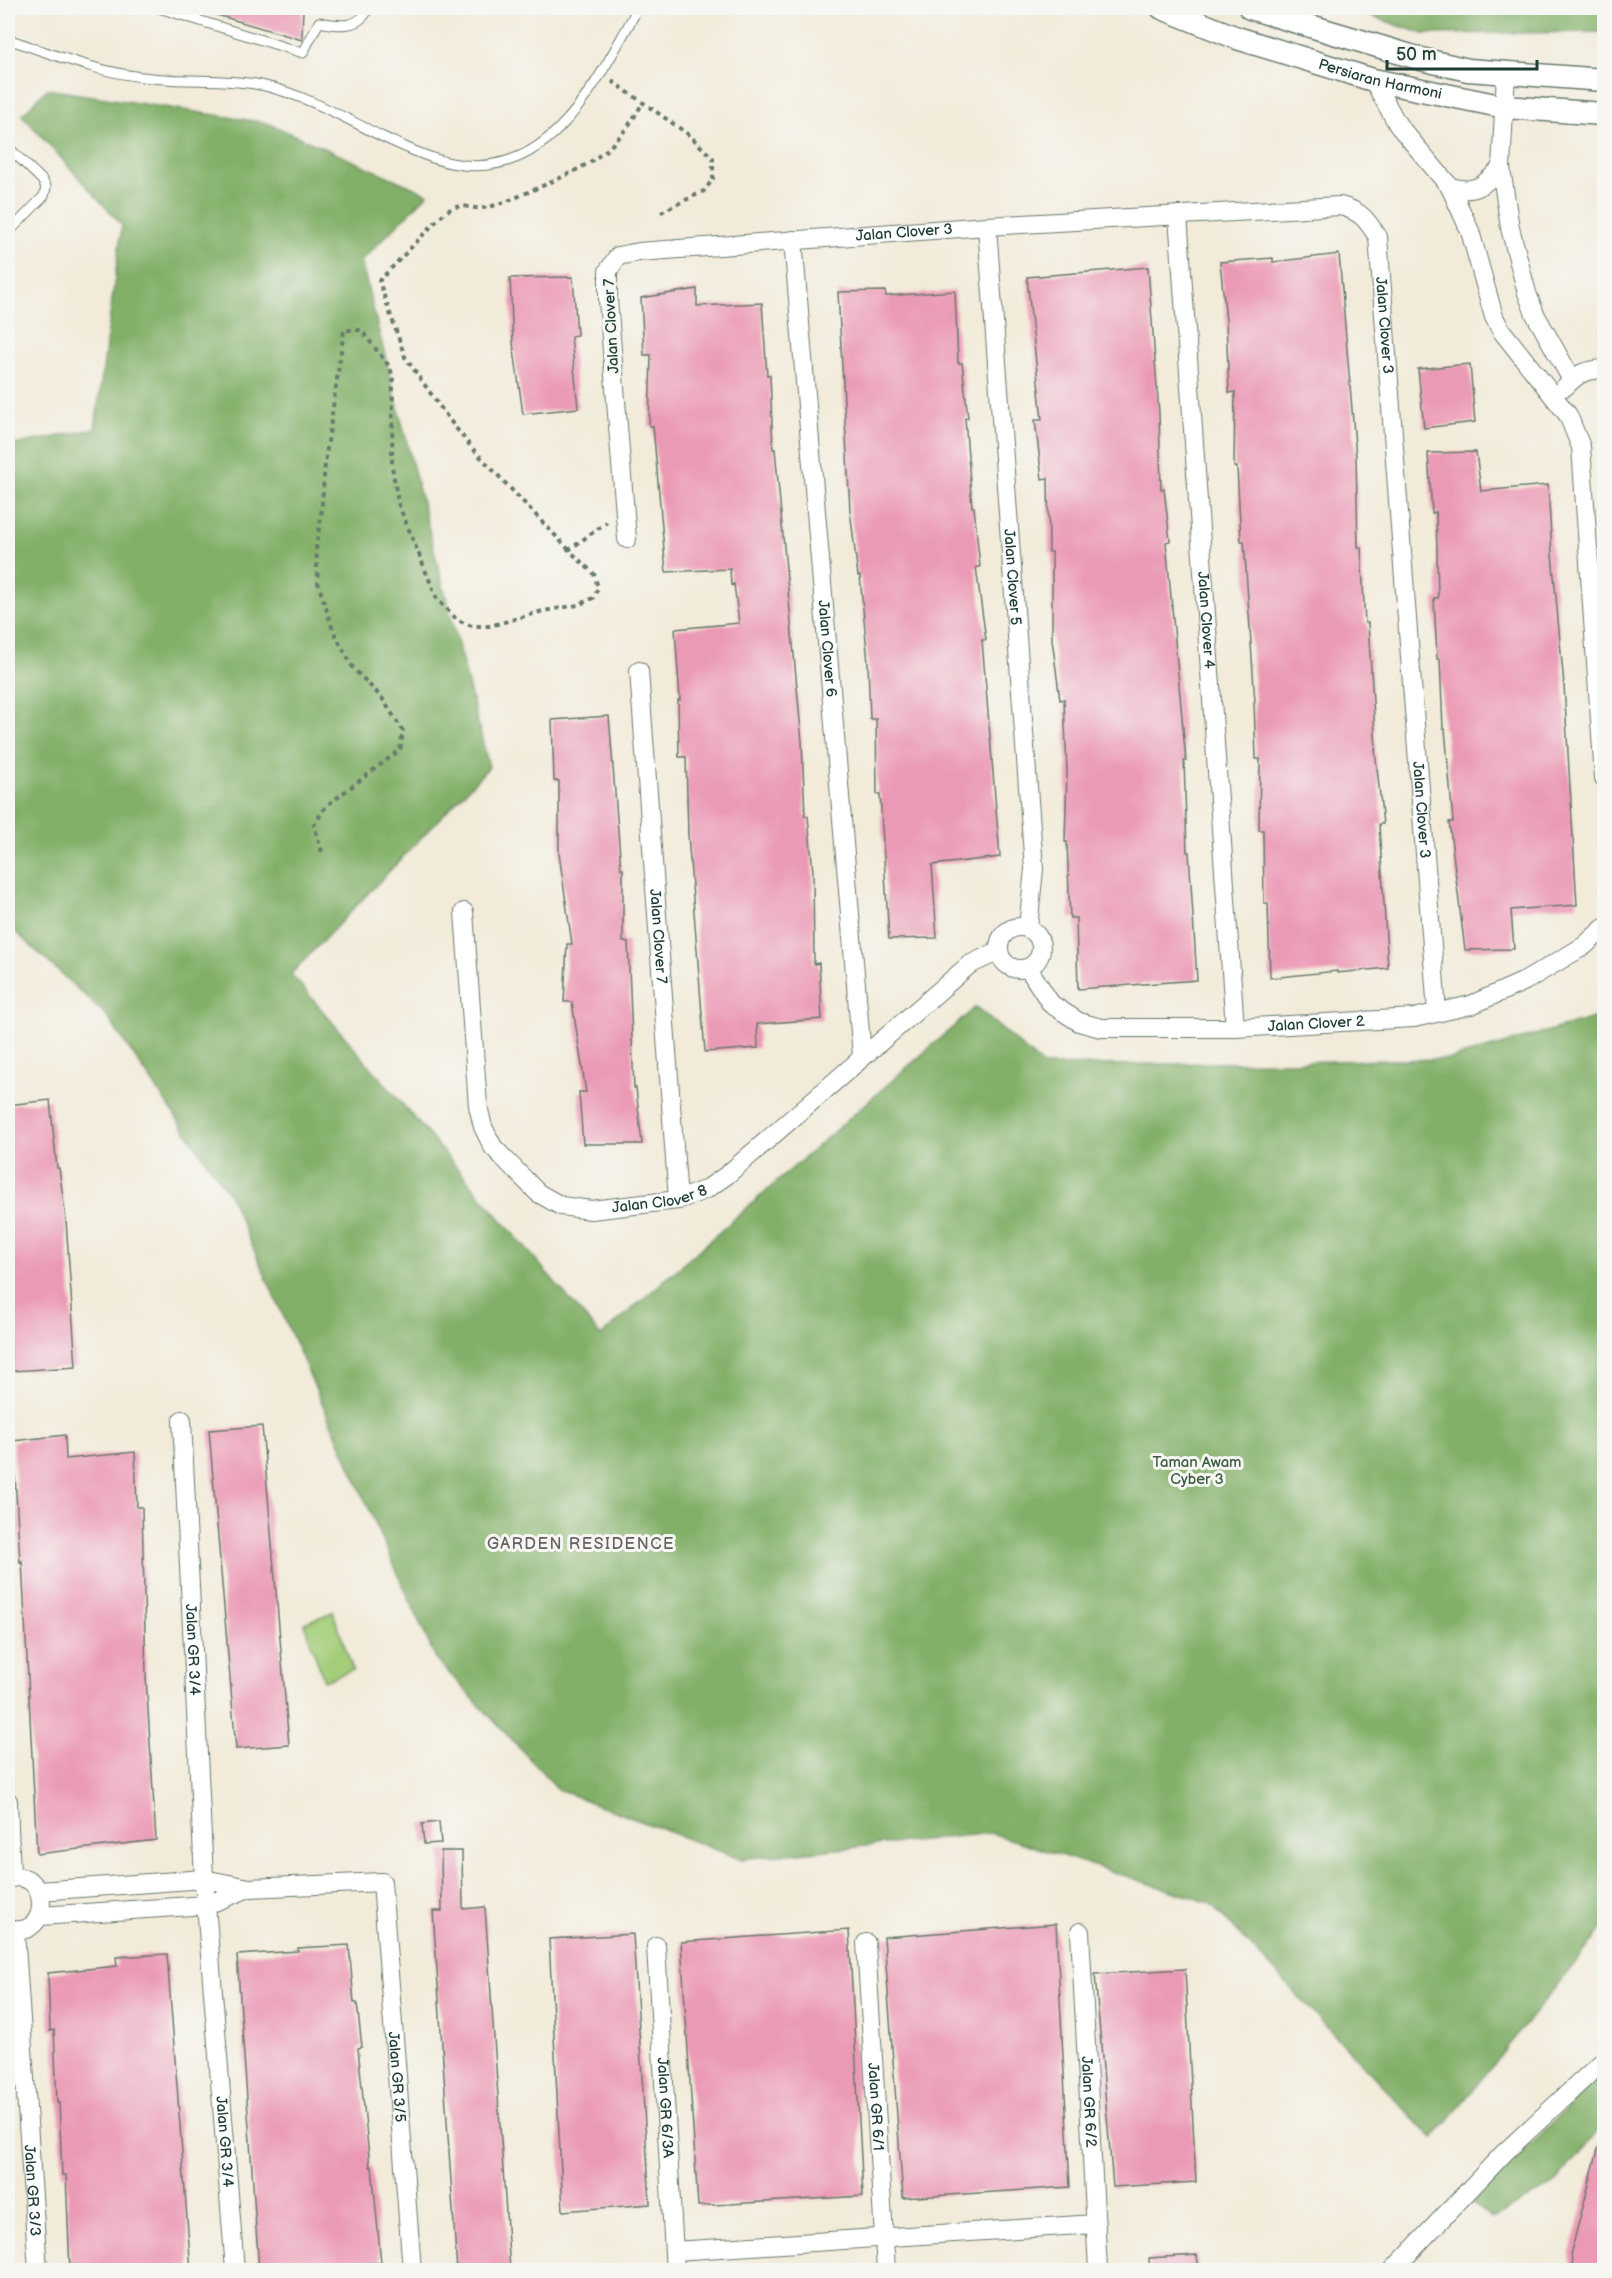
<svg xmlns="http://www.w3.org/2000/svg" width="1612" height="2278" viewBox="0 0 1612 2278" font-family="'Balsamiq Sans',sans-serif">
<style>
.green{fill:#a4cd79;stroke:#628556;stroke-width:1.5}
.forest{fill:#83b069;stroke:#51764e;stroke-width:1.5}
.building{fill:#eb9ab5}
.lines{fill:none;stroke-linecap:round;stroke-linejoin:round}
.service-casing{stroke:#697a6e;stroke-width:11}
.minor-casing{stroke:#697a6e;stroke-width:20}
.tertiary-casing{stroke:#697a6e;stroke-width:25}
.path{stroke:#697a6e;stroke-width:4;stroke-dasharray:4.5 4.5;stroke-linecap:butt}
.service{stroke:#fff;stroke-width:9}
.minor{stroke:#fff;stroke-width:18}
.tertiary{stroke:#fff;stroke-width:22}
.labels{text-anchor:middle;stroke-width:6;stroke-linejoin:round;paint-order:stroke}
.street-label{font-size:15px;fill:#1f3d34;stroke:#f6f6f2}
.park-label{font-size:15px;fill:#3a5a42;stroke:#f6f6f2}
.neighbourhood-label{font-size:16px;letter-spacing:1.5px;fill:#665e61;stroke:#f6f6f2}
</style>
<rect width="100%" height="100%" fill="#f6f6f2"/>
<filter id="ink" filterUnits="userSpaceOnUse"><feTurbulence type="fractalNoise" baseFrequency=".0167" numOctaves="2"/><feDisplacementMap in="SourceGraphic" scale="12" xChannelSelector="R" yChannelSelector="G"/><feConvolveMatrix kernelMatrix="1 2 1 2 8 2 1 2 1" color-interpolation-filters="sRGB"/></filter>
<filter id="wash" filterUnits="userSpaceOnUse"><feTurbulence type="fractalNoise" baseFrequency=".008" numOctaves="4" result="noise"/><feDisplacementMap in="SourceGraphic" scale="24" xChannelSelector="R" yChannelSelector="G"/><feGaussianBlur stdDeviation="1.35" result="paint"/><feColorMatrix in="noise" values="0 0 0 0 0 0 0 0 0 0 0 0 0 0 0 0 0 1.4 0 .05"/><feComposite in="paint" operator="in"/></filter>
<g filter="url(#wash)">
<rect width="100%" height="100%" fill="#f2ebd9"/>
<!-- green -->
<path class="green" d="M333,1612L353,1670L324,1681L304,1623Z"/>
<!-- forest -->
<path class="forest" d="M1347,8H1604V32L1423,34Z
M47,89L267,123L428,194L361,261L489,767L291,974L601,1336L976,1007L1044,1066L1451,1059L1604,1015V1927L1433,2139L1210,1903L991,1833L740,1859L559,1790L436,1659L229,1194L106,1015L8,925V446L95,429L122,225L22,115Z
M1604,2070V2124L1554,2184L1492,2218L1472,2204Z"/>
<g id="blocks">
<!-- building -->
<path class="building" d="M208,8H303L302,40L207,12Z
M1339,254L1356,457L1358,547H1361L1365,623H1368L1376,749H1375L1383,824H1379L1388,968L1337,973V971L1270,978L1268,903H1264L1263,830H1259L1260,759H1256L1254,702H1255L1244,541H1241L1237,467H1234L1235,392L1229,393L1226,321L1220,262L1273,258V262Z
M1148,267L1159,414L1161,489H1164L1170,541L1166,542L1186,761H1184L1187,852H1189L1197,980L1078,989L1076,918H1070L1067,842H1065L1067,772L1064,699L1060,700L1052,639V552H1049L1048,478L1042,479L1035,420H1042L1027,277Z
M573,277L577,335L571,336L578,408L523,414L513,343L510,278Z
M697,289V306L762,303L767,375H770L773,449H775L802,742L805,816H808L813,872L814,964L819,963L822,1019L757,1024L758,1048L705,1052L688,835L686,757H679L678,700H680L675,629L739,623L734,584L731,585L730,569L666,572L653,426H649L651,355H644L641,298Z
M885,291L886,296L955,291L958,363H962L968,418H965L972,507H974L980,567H976L986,640H982L1000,857L932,865L937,938L889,939L880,794H877L876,719H870L868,663L860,576H858L850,510L838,292Z
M1470,364L1475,422L1424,428L1418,369Z
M1476,452L1481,491L1548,485L1552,554L1564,685L1577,905L1511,910L1514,949L1465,950L1449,822H1453L1445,729H1443L1440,659H1437L1434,598H1438L1436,512L1432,513L1428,453Z
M609,716L621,869H623V942H628L634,1088H636L642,1144H583L579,1092H586L572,1002H564L567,944H572L559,854V781H554L552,720Z
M50,1100L57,1168H59L66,1220L76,1367L12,1371L8,1302V1105Z
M262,1426L289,1745L236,1749L209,1430Z
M65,1435L66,1459L135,1452L137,1507H142L146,1677L156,1840L37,1854L22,1561L20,1562L13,1441Z
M439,1822L441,1843L424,1844L422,1824Z
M441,1851H462L463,1909L485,1907L510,2271H457L433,1911H442Z
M1056,1924L1070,2187L903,2198L884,1937Z
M849,1930L863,2196L698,2206L681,1942Z
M633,1934L650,2204L563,2211L549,1939Z
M349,1945L354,2003H357L362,2047L358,2048L370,2167H372L381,2263L310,2268V2271H259L237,1955L298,1951V1948Z
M167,1954L191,2271H70L66,2175H62L59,2103H57L54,2030L50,2031L48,1973L117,1966L116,1957Z
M1185,1969L1196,2182L1113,2187L1095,1974Z
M1599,2146H1605V2271H1573L1571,2252Z
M1197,2255L1199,2271H1150L1149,2258Z"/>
</g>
</g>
<g filter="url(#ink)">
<use href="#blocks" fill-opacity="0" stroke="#697a6e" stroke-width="1.5"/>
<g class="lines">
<defs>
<path id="service" d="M159,8L303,53L319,22C339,26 359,29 369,8
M8,39C55,55 102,74 152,78C188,82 226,78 261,85C303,94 345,118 383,137C402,146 430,159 451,163C551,184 598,79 638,8
M8,147L42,180L46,187L44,196L8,233"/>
<g id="minor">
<path d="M1506,74L1501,168L1510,228L1527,293L1535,314L1572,380"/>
<path d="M1373,80L1398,125L1450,187L1470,231L1494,317L1501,330L1568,415L1581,447L1604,778"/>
<path d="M1450,187C1475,194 1483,186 1501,168"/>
<path id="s1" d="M1178,215L1235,1028"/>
<path id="s2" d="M987,226L1034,869L1028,928"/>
<path id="s3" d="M793,240L862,1056"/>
<path d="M1565,387C1578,373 1585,370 1604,369"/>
<path id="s4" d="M627,539L608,300V271L618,256L639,252L987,226L1340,206C1361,211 1366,219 1378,237L1437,1012"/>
<path id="s5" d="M639,671L678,1200"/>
<path id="s6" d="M464,912L478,1106L483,1127L493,1147L538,1193L561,1206L591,1210L678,1200L707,1189L727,1175L969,965L999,951"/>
<circle cx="1020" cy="948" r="21"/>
<path id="s7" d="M1028,968L1051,1004L1079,1022L1101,1028H1235L1414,1018L1471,1005L1525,981L1584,946L1604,928"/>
<path id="s8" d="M182,1420L204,1879L235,2270"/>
<path d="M8,1801L11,1877"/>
<path d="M8,1879C50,1865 54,1941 8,1929"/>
<path id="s9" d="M39,1891L204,1879L249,1888L382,1882L412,2270"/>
<path d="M40,1916L207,1905L249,1888"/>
<path id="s10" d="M15,1931L38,2270"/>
<path id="s11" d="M1080,1932L1098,2270"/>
<path id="s12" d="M866,1943L886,2270"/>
<path id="s13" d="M656,1946L675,2270"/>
<path d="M674,2251L1096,2224"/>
<path d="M1393,2270L1504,2153L1604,2060"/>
</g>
<g id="tertiary">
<path id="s14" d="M1162,8L1237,38L1373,80L1505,107L1604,114"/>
<path d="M1250,8L1421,59L1468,70L1604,80"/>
</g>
</defs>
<!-- service casing -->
<use href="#service" class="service-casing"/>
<!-- minor casing -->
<use href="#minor" class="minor-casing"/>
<!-- tertiary casing -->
<use href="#tertiary" class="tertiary-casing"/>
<!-- path -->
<path class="path" d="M612,81L688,134L713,158V179L704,191L659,213
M569,550L472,448L448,418L405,357L379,281L444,213C464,199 470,212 488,207C506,203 523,194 540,187C590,165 615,152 642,104
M322,852L314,825L326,806L400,750L403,731L382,698L353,668L333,630L318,583L316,545L321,518L325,463L344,330H361L389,366L393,376L392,466L398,503L437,599L457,620L472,626H490L543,611L578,605L593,598L598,588L594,574L569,550L607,522"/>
<!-- service -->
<use href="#service" class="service"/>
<!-- minor -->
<use href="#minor" class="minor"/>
<!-- tertiary -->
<use href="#tertiary" class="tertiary"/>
</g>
</g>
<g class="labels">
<!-- street labels -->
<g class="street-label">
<text dy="5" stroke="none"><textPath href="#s14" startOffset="230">Persiaran Harmoni</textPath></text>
<text dy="5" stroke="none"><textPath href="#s4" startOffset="574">Jalan Clover 3</textPath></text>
<text transform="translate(611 326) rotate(-93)" y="5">Jalan Clover 7</text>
<text dy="5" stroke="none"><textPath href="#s4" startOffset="1150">Jalan Clover 3</textPath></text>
<text dy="5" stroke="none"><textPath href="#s2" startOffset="352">Jalan Clover 5</textPath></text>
<text dy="5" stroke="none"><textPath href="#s1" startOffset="406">Jalan Clover 4</textPath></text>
<text dy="5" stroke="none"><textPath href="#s3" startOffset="410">Jalan Clover 6</textPath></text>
<text dy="5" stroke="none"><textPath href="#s4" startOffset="1636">Jalan Clover 3</textPath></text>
<text dy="5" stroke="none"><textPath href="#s5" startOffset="266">Jalan Clover 7</textPath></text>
<text dy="5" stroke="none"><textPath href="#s7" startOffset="314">Jalan Clover 2</textPath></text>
<text dy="5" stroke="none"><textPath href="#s6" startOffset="429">Jalan Clover 8</textPath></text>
<text dy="5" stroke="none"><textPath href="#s8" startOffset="230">Jalan GR 3/4</textPath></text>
<text dy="5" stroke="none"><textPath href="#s9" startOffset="540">Jalan GR 3/5</textPath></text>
<text dy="5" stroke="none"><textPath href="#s11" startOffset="170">Jalan GR 6/2</textPath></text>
<text dy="5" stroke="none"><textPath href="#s12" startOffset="164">Jalan GR 6/1</textPath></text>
<text dy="5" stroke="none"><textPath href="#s13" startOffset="162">Jalan GR 6/3A</textPath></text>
<text dy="5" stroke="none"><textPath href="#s8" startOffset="723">Jalan GR 3/4</textPath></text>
<text dy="5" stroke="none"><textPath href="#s10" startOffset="260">Jalan GR 3/3</textPath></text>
</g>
<!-- park labels -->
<g class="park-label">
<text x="1197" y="1467">Taman Awam<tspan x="1197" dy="17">Cyber 3</tspan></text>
</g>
<!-- neighbourhood labels -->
<g class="neighbourhood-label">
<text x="581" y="1549">GARDEN RESIDENCE</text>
</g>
</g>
<!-- margin -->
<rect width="1612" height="2278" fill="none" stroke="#f6f6f2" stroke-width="30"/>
<!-- scale -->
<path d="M1387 60v9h150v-9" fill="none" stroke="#1f3d34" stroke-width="3"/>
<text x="1396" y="60" font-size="18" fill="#1f3d34" stroke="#f6f6f2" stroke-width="4.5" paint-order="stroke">50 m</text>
</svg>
